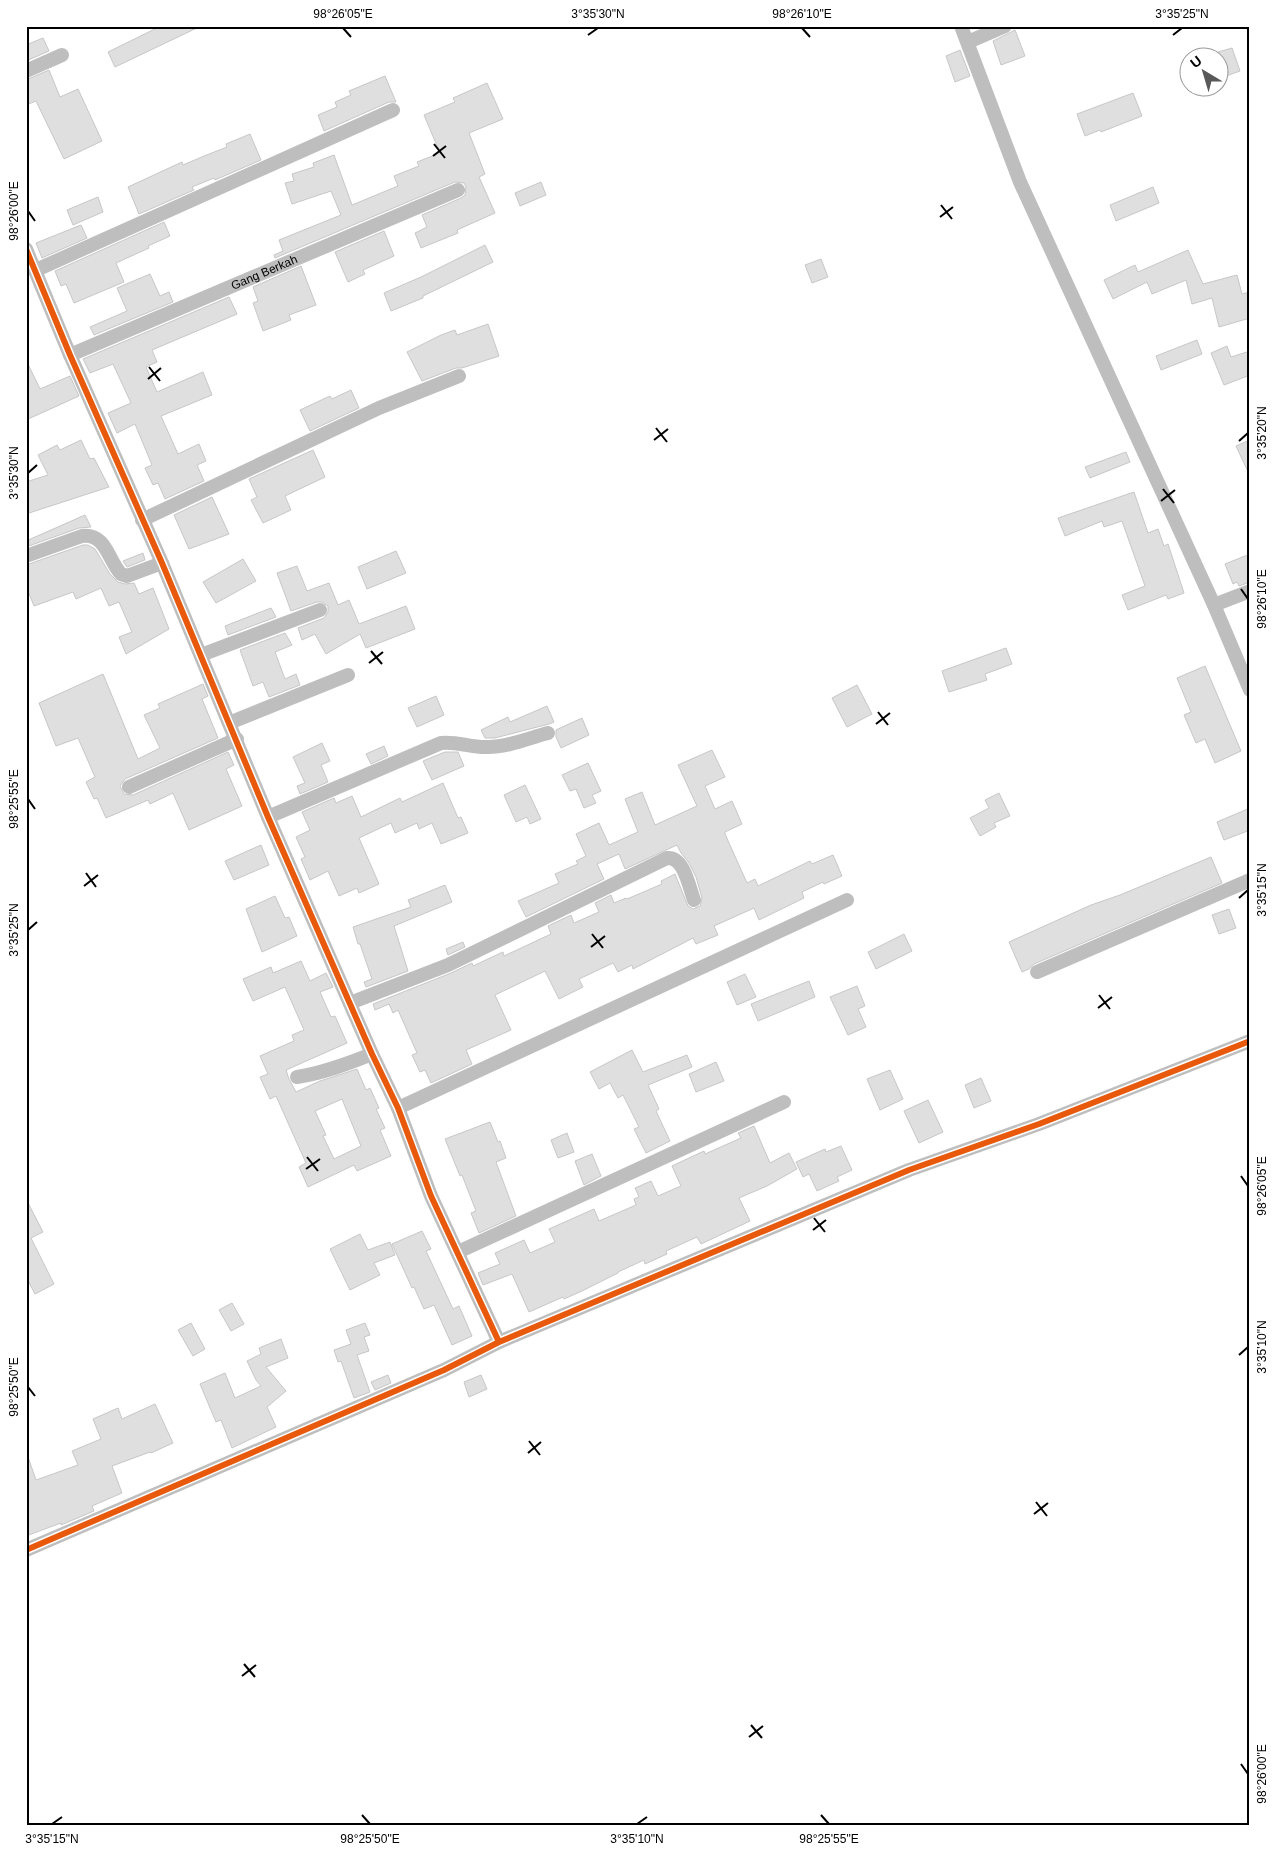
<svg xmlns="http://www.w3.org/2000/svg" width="1276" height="1852" viewBox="0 0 1276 1852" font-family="Arial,sans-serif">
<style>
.building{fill:#dfdfdf;stroke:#c7c7c7;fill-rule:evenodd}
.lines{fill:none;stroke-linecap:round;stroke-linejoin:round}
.minor{stroke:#bebebe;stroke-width:14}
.cycleway-casing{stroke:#fff;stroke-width:9}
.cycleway{stroke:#e8590c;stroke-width:6}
.ticks{fill:none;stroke:#000;stroke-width:2}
.labels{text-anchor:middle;stroke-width:4;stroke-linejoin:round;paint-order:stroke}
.street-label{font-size:12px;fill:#000;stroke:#fff}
.neatline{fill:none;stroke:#000;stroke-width:2}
.ticks-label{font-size:12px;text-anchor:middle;fill:#000}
</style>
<rect width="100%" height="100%" fill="#fff"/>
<!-- building -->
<path class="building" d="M161,26H201L115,67L108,52Z
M1015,30L1025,56L1001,65L993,41Z
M43,38L49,51L26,61V45Z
M1232,48L1240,71L1226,76L1218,52Z
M960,50L970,76L955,82L946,56Z
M49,70L60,97L78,89L102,141L64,159L36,101L26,105V80Z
M385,76L396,102H389L324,131L318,115L337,107L335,102L351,95L349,91Z
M487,83L503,119L469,133L485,174L479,177L495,213L457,230L458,233L421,248L415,233L427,227L422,215L461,198L465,195L466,187L464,183L455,182L275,258L274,255L283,251L279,240L341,215L331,191L292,204L285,183L294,181L292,174L314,167L313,163L334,155L352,205L398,186L394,176L419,166L417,162L440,153L424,115L455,102L453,98Z
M1133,93L1142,116L1101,132L1100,130L1085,136L1077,114Z
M250,134L261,160L215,180L214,178L192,187L194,190L139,214L128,187L182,162L183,165L204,156L227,147L226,144Z
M541,182L546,195L520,206L515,193Z
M1153,187L1159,203L1116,221L1110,205Z
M98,197L103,212L73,225L67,210Z
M164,222L170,236L148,246L149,248L116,263L124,282L74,303L66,284L61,286L55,271Z
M81,225L87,238L42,258L36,243Z
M384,231L394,256L363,270L365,274L348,282L335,252Z
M485,245L493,262L423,296V298L391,311L384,293L421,277Z
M1188,250L1203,284L1237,275L1242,294L1250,292V318L1219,327L1212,298L1192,304L1186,280L1152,294L1147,282L1113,299L1104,280L1135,265L1138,272Z
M821,259L828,277L812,283L805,265Z
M301,266L316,305L289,315L291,320L263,331L253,303L258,301L253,287Z
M150,274L160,296L169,292L173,302L94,335L90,327L127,311L117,288Z
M229,297L237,314L152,350L157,362L146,367L157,392L203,372L212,395L161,416L178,454L199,444L206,461L197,465L204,481L165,499L158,483L153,485L145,468L152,465L135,424L117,433L108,413L131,403L113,364L90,373L83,359Z
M488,324L499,356L462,368H456L422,381L407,352L441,335L455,330L457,335Z
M1197,340L1202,354L1161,370L1156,356Z
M1227,346L1231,357L1250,351V375L1224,385L1211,353Z
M26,360L40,389L70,376L79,396L26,420Z
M351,390L359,408L310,431L300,410L330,396L332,399Z
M81,440L90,459L94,458L109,487L26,514V482L48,475L38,455L57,445L60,450Z
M1250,440V476L1236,446Z
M313,450L325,477L285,496L291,510L263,523L251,500L257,497L249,479Z
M1126,452L1130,462L1090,478L1085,467Z
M1134,492L1148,533L1158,529L1164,546L1168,544L1184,593L1168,599L1166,595L1128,610L1122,595L1145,586L1122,521L1104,527L1102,521L1065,536L1058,518Z
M212,497L229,534L189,549L174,515Z
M85,515L91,527L79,528L26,547V541Z
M83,545H88L95,549L110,574L118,582L125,584L134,583L139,594L153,588L169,629L126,654L119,637L132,632L119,602L109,606L101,588L76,599L73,592L34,606L26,586V565Z
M396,551L406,573L367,589L358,567Z
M143,553L145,560L127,567L123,561Z
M1250,554V582L1239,586L1237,582L1233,584L1225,564Z
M243,559L256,581L216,603L203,582Z
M297,566L307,591L329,583L338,605L349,600L359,624L406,606L415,629L366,648L360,634L326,654L315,634L302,640L298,628L324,618L328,612V606L322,602H317L291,611L277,573Z
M271,608L276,617L228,635L225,626Z
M285,633L292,645L275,652L285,679L296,674L300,685L269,697L263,682L253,686L240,650Z
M1006,648L1012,664L985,674L987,680L949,692L942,671Z
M1205,666L1241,751L1215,763L1205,739L1196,743L1184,715L1191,712L1177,678Z
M103,674L138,759L160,748L144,715L160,708L158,704L203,684L208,696L202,699L218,738L125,779L120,786L124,794L133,795L228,752L234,765L226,769L242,806L189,830L173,793L150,804L148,800L106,818L97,798L94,799L86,782L95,777L78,738L56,746L39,703Z
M857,685L872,714L847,727L832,698Z
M436,696L444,715L417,727L408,708Z
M547,706L554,722L549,724L495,738H485L481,730L508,717L510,722Z
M582,718L589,735L561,748L556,737V730Z
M322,743L330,761L321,765L328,782L300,794L297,786L305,783L293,757Z
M384,746L388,756L371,764L366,754Z
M712,750L725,777L705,786L715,809L732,801L742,824L725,832V834L747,883L755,879L758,886L810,861L812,864L833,855L842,876L824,884L823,882L802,892L804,898L759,920L754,908L714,926L718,935L696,944L693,938L633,969L632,965L618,972L613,963L579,979L583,987L559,999L545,971L495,995L511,1030L466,1050L472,1064L431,1083L425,1070L420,1072L412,1055L417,1053L398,1010L393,1013L389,1004L375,1010L373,1004L451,973L472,963L473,966L503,952L504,956L551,934L548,926L571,915L574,923L599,912L595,903L611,895L614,903L626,898L627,899L662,884L661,881L675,874L688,906L693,909L700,906L702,898L696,877L689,863L681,853L677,845L625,869L619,854L597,864L604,879L526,917L518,901L559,883L555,874L578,864L576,861L586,856L576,834L599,823L609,845L638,832L625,799L642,792L655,825L697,806L678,765Z
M445,752H458L464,766L432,780L423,761Z
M588,763L601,791L592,795L596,803L584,808L576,789L570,791L562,775Z
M443,783L458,818L461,817L468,833L441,844L432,823L419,829L417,823L395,833L391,823L359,838L379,884L359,893L357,888L339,896L328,871L310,880L301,859L305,857L296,837L310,830L302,812L334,798L336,803L352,796L361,817L400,798L402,802Z
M525,785L541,819L530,824L527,817L516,822L504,795Z
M999,793L1010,816L994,823L996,827L980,836L970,818L989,808L985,800Z
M1250,808V830L1224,840L1217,822Z
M261,845L269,865L234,880L225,861Z
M1211,857L1222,883L1034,964L1029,969L1022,972L1009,942L1091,905L1120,895Z
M445,885L452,902L394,926L408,971L366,987L364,982L372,979L360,944H358L353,927L411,907L408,900Z
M275,896L285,918L289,917L297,936L262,952L246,909Z
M1229,909L1236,928L1219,934L1212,915Z
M904,934L912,951L876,969L868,952Z
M463,942L465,947L448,955L446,949Z
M301,961L310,981L326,973L333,987L320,992L331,1017L335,1016L347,1043L286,1070L289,1079L296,1092L320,1081L357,1069L366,1090L370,1088L379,1108L376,1109L385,1128L380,1130L391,1156L357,1171L354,1165L308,1187L299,1167L306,1163L276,1096L270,1099L260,1077L268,1074L260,1056L294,1041L292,1035L304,1030L285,987L253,1001L243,979L271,967L273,973ZM342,1099L361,1146L334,1159L323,1136L326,1135L315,1111Z
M745,974L756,997L737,1005L727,982Z
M809,981L815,997L758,1021L751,1004Z
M857,986L865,1006L858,1009L866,1027L848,1035L830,997Z
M632,1050L643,1072L687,1055L692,1067L648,1085L659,1109L656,1111L670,1141L646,1153L634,1129L639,1127L623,1095L618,1098L610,1083L599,1089L590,1072Z
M716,1062L724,1081L696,1092L689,1074Z
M890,1070L903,1099L880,1110L867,1079Z
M981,1078L991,1101L974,1108L965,1085Z
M928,1100L943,1132L919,1143L904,1111Z
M490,1122L498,1142L500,1141L506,1158L496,1162L516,1216L479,1233L471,1213L476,1211L462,1175L460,1176L445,1139Z
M754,1126L770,1163L789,1153L797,1169L767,1186L739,1198L750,1221L701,1244L697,1237L666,1251L667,1254L645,1264L644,1260L618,1272V1273L582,1291L564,1299L563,1297L529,1312L512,1274L483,1285L478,1273L500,1264L495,1253L524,1240L530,1253L555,1242L549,1229L594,1209L599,1221L636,1205L634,1199L639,1197L635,1188L651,1181L658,1196L681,1186L672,1166L704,1151L705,1154L741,1138L738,1133Z
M567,1133L574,1152L558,1158L551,1140Z
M841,1146L852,1170L837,1177L839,1181L817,1191L809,1174L803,1177L796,1162L825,1149L826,1152Z
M592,1154L601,1176L584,1185L575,1161Z
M26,1199L43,1232L31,1238L54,1284L35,1294L26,1277Z
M422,1231L431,1249L426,1251L453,1309L459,1306L472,1336L452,1345L434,1305L424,1309L414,1287L412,1288L392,1244Z
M360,1234L368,1250L390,1242L395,1255L374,1263L380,1275L350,1290L330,1249Z
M232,1303L244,1324L231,1331L219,1310Z
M191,1323L205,1349L193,1356L178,1330Z
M365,1323L370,1335L364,1337L369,1351L357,1355L370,1392L354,1398L341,1361L338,1362L334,1350L351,1344L346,1330Z
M281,1339L288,1358L266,1367L286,1391L267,1407L276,1427L232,1448L221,1420L216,1422L200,1384L225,1373L235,1398L261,1386L256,1380L247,1361L261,1354L259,1348Z
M388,1375L391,1383L375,1390L371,1382Z
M481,1375L487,1389L469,1397L464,1382Z
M155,1404L173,1443L151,1453L150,1452L112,1466L122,1493L92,1506L94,1511L61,1525V1523L26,1536V1458L28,1457L36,1480L78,1465L72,1451L101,1439L93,1419L118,1408L122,1419Z"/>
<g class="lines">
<!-- minor -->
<g class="minor">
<path d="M961,26L1020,182L1214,605L1250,690"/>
<path d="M968,42L1005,26"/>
<path d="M26,71L62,55"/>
<path d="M26,249L70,355L162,563L268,817L372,1054L398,1108L431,1196L499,1342"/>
<path d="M36,270L393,110"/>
<path id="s1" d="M70,355L458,190"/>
<path d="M142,520L379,408L459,376"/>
<path d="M26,556L82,536C106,533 108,560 121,574L127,576L162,563"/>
<path d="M1214,605L1250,591"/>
<path d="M201,655L320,610"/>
<path d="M229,723L348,675"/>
<path d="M129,787L237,739"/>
<path d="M268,817L441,743C457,741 472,748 488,747C508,747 529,738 548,733"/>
<path d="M1037,972L1250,880"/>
<path d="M350,1003L448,965L667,858C684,856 689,887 694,900"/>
<path d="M297,1077C323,1073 347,1064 372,1054"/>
<path d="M398,1108L847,900"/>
<path d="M458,1252L784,1102"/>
<path d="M26,1550L444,1370L499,1342L909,1170L1039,1124L1250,1041"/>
</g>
<defs>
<path id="cycleway" d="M26,249L70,355L162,563L268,817L372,1054L398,1108L431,1196L499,1342
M26,1550L444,1370L499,1342L909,1170L1039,1124L1250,1041"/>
</defs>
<!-- cycleway casing -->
<use href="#cycleway" class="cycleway-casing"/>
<!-- cycleway -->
<use href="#cycleway" class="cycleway"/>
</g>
<!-- ticks -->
<path class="ticks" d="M343,28L351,37M802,28L810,37M588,35L598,28M1173,35L1182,28M434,144L445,158M433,156L446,146M941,205L952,219M28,211L35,221M940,217L953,207M149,367L160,381M148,379L161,368M656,428L667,442M654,440L668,429M1239,441L1248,433M28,473L37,465M1163,489L1174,503M1161,501L1175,490M1241,589L1248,599M371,651L382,664M369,663L383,652M878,712L888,725M876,724L890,713M28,799L35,809M86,873L96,887M84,886L98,875M1239,898L1248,890M28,930L37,922M592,934L603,948M591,947L605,936M1099,995L1110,1009M1098,1008L1112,997M307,1157L318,1171M306,1169L320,1159M1241,1176L1248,1186M814,1218L825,1232M813,1230L826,1220M1239,1355L1248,1347M28,1387L35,1396M529,1441L540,1455M528,1453L541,1442M1036,1502L1047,1516M1034,1514L1048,1503M244,1664L255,1677M242,1676L256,1665M751,1725L762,1738M749,1737L763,1726M1241,1764L1248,1774M362,1815L370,1824M821,1815L829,1824M52,1824L62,1817M637,1824L647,1817"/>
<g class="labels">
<!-- street labels -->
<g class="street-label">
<text dy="4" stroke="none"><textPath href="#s1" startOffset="211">Gang Berkah</textPath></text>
</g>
</g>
<!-- border -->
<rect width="1276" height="1852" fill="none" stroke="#ffffff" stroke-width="55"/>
<!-- north arrow -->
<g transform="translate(1204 72) rotate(322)"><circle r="24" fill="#ffffff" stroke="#999999"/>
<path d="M0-4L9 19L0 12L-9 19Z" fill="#595959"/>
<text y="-8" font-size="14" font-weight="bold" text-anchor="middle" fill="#000000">U</text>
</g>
<rect x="28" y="28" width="1220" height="1796" class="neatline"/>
<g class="ticks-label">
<text x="343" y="18">98°26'05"E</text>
<text x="598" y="18">3°35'30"N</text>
<text x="802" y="18">98°26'10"E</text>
<text x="1182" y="18">3°35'25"N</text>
<text transform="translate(14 211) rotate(-90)" y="4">98°26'00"E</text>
<text transform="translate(1262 433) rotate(-90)" y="4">3°35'20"N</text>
<text transform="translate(14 473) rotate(-90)" y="4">3°35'30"N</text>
<text transform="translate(1262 599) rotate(-90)" y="4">98°26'10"E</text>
<text transform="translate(14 799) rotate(-90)" y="4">98°25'55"E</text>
<text transform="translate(1262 890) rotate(-90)" y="4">3°35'15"N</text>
<text transform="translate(14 930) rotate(-90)" y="4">3°35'25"N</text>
<text transform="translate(1262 1186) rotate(-90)" y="4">98°26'05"E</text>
<text transform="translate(1262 1347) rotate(-90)" y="4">3°35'10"N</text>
<text transform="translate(14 1387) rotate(-90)" y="4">98°25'50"E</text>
<text transform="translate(1262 1774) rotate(-90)" y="4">98°26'00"E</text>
<text x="52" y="1843">3°35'15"N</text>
<text x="370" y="1843">98°25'50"E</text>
<text x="637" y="1843">3°35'10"N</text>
<text x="829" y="1843">98°25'55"E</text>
</g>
</svg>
